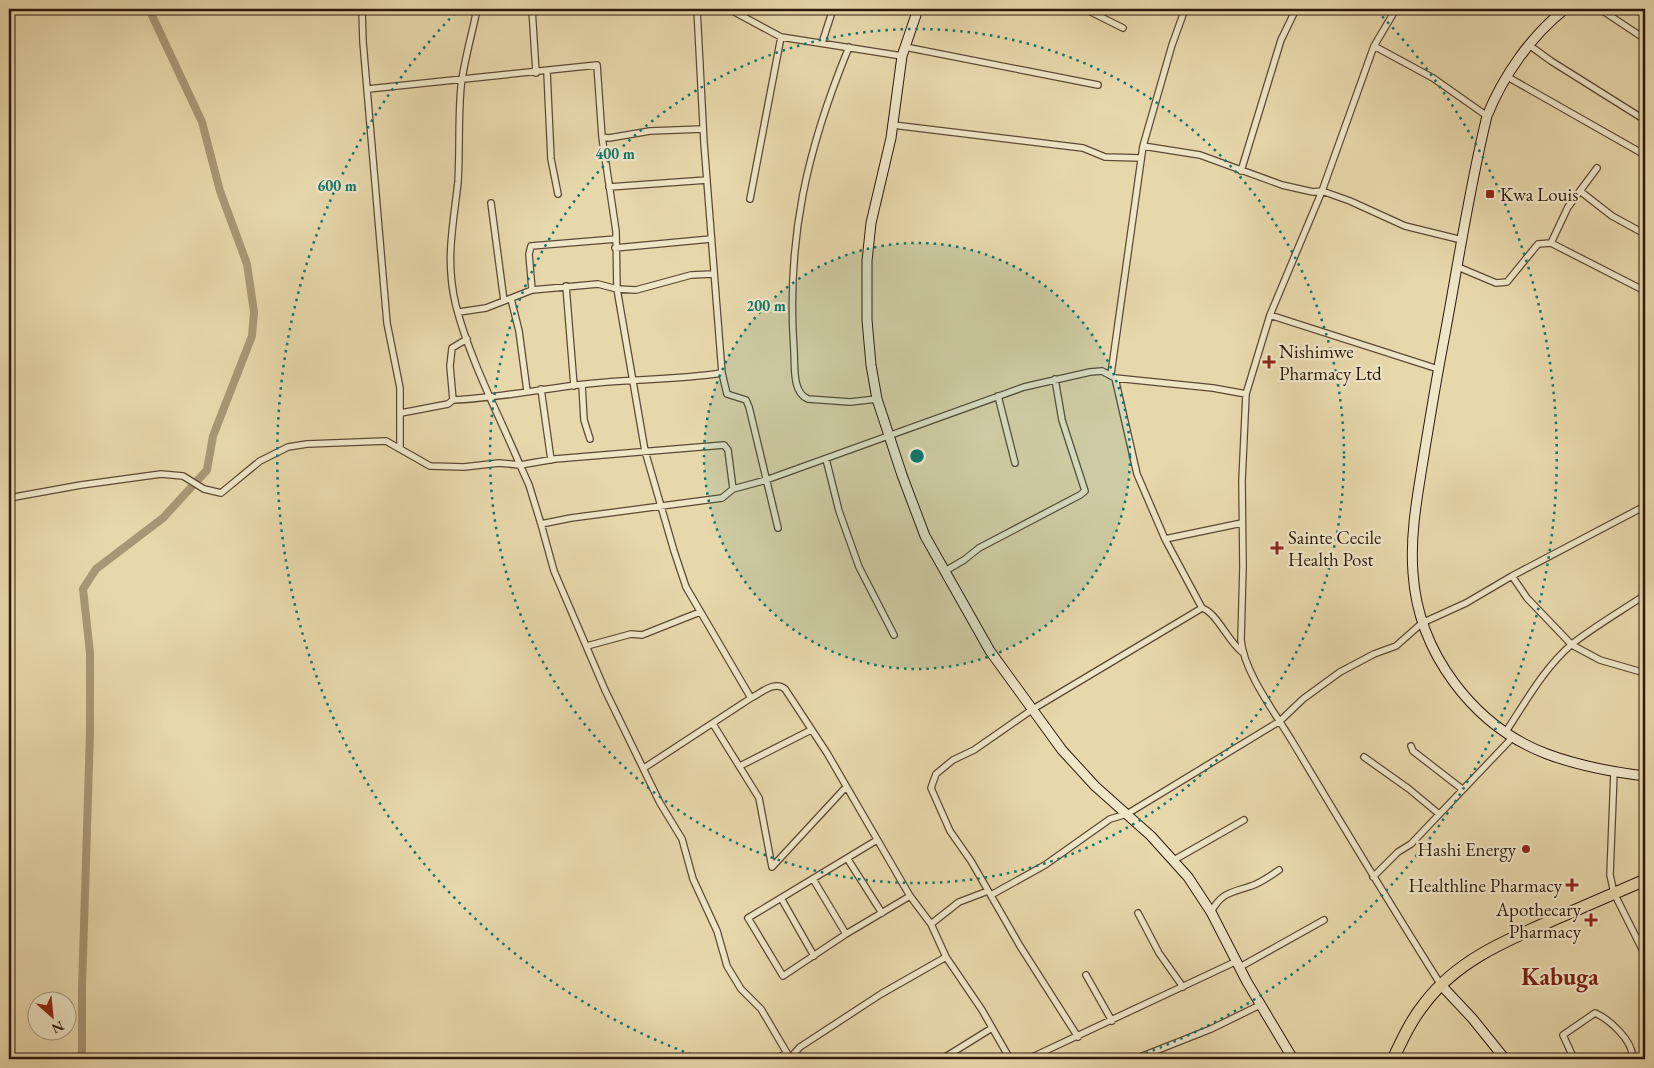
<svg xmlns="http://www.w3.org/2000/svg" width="1654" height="1068" viewBox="0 0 1654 1068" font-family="'EB Garamond',serif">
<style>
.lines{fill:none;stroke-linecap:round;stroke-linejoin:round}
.canal{stroke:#a89775;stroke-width:8}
.street-casing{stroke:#5c4834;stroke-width:8}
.secondary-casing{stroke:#2d180c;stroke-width:11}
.highway-casing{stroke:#2d180c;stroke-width:13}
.street{stroke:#efe6c8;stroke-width:5.5}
.secondary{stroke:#efe6c8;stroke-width:9}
.highway{stroke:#e7d8ab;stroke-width:11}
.ring{fill:none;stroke:#0f766e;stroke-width:2.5;stroke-dasharray:2.5 5}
.poi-dot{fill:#8f2418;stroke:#efe6c8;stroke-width:2}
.labels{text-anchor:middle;stroke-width:4.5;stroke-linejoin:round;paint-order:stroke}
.poi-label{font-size:19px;fill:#2d180c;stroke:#efe6c8;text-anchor:start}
.district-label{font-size:24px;font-weight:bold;fill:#7a1f14;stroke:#efe6c8}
.centre{fill:#0f766e;stroke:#efe6c8;stroke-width:2.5}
.ring-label{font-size:15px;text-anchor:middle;font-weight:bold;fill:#0f766e;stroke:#efe6c8;stroke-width:4.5;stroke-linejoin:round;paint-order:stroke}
</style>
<rect width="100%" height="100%" fill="#e7d8ab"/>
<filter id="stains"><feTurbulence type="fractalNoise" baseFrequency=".004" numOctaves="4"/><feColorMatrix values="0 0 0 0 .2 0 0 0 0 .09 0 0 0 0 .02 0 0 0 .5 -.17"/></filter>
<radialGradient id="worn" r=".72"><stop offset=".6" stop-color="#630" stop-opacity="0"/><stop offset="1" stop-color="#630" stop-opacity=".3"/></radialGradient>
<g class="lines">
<!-- canal -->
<path class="canal" d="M82,1059V989L90,732V653L83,589L96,569L163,518L207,470L213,436L252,336L254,312L247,264L220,191L202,122L149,9"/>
<defs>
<path id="street" d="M362,9L363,42L387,323L400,388V447
M477,9C472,35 464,60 461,87C458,118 460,150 458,182C453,227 445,261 456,306C470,360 498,413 520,465L555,459L724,445L728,450L733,489
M532,9L536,73
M697,9L704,143L722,373L727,394L746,400L749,407L778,528
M729,9L781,37L902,56
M1085,9L1123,28
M1396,9L1374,46L1322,191L1270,315L1246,394L1242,481L1243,566L1241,640C1244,672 1275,713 1292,741C1341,823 1390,904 1441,985
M1600,9L1645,39
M822,43L833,9
M1529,45L1551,61L1645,120
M1374,46L1433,78L1487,116
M849,47C807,149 786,239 794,351C795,365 792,393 808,399L850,402L877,399
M905,47L1098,85
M547,72L551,159L558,194
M1506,76L1645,155
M368,89L597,65L602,137L609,138L650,131L703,129
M893,125L1083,148L1105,157L1141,158
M602,137L616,231L617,289L645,451L674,551L686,587L751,698C761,693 775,680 785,689L827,753L910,896L931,924L946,957L881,994L800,1047L790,1058L787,1053L776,1059
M1143,146L1200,155L1282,185L1313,192L1322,191L1350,201L1405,226L1462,240
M1241,171L1281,40L1296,9
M609,187L707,180
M1580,191L1612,216L1645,234
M750,199L781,37
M491,203L504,301
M1551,243L1568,207L1597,168
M615,248L711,239
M1458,267L1496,283L1507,282L1538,244L1551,243L1645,291
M566,286L574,386
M532,290L529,254L531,246L616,239
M511,299L519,331L527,391
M459,312L486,308L532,290L598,284L617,289L636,290L691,275L713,274
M1270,315L1438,369
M1111,374L1143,146L1172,45L1185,9
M582,385L584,420L590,439
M541,389L551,460
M998,396L1015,463
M453,400C498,398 541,389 586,384C631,379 677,380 722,373
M401,413L448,404L453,400L450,366L452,348L467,339
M826,459L839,511L859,567L894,635
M9,498L81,485L161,474L183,476L204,489L221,493L260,461L288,447L307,444L386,441L430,466L464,467L499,463L520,465L529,485L541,524L571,518L722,498L733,489L766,480L1024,387L1090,372L1102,371L1115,378L1213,388L1246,394
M541,524L554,571L605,690L660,803L682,839L693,879L717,931L727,966L741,989L761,1009L787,1053
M1165,539L1242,523
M945,571L964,560L979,548L1080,495L1085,491L1062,420L1055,379
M1512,576L1527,598L1572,645L1600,660L1645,673
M1202,608C1217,613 1227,640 1242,652
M587,646L631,634L642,635L700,612
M713,724L759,798L772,867L846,787
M1505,733C1525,703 1544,668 1572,644C1595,626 1621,611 1645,595
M1411,746L1413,751L1462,789
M1364,757L1409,789L1439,814
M740,766L811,730
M644,768L751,698
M1614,772L1610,875L1614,893L1645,955
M877,840L748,918L783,976L846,934L910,896
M847,858L882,913
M1174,860L1244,820
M1373,877L1398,852L1411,844L1513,737
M813,879L846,934
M991,895L1045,865L1110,819L1127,814L1280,721L1303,699L1340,672L1374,654L1396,646L1422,623L1466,603L1512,576L1645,506
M781,898L814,956
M1211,912C1222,892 1231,893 1251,886C1261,883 1270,876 1279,870
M1138,913L1159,953L1183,987
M931,924L959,902L988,891
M946,957L982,1010L1010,1059
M1240,967L1324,920
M1086,975L1112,1021
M1078,1037L1020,946L971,861L950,831L931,788L936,774L953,760L974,750L1033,709L1202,608L1165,539L1137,474L1115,378
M942,1059L992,1028
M1028,1059L1237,961
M1135,1059L1211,1029L1260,1005
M1574,1059L1563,1035L1595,1013C1609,1019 1635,1042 1632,1059"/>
<path id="secondary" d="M918,9L902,56L891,138L871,223L867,261V320L871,365L877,399L902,475L925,536L990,651L1062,750L1095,786L1151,836L1188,877L1211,912L1247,982L1293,1059
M1565,9C1531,36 1503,76 1487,116C1468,193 1457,272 1442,350C1435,387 1429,424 1423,461C1417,498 1410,536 1413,573C1418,652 1473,726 1547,754C1579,766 1612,772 1645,776
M1441,985L1472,1018L1505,1059"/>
<path id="highway" d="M1393,1059C1402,1040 1411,1020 1425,1003C1459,958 1512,938 1562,916C1590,904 1617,892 1645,880"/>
</defs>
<!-- street casing -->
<use href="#street" class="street-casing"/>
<!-- secondary casing -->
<use href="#secondary" class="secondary-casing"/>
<!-- highway casing -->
<use href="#highway" class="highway-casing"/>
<!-- street -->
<use href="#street" class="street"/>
<!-- secondary -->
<use href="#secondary" class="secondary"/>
<!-- highway -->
<use href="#highway" class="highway"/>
</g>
<!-- distance rings -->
<circle cx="917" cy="456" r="213" fill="#0f766e" fill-opacity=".12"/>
<g class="ring">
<circle cx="917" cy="456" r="213"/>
<circle cx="917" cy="456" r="427"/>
<path d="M698 1057A640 640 0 0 1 457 11M1377 11A640 640 0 0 1 1136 1057"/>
</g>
<!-- markers -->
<g class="poi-dot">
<rect x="1485" y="189" width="10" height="10" rx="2.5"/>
<path d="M1266.5 354.5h5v5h5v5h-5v5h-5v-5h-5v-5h5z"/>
<path d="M1274.5 540.5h5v5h5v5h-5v5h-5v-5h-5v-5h5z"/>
<circle cx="1526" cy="849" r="5"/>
<path d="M1569.5 877.5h5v5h5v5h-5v5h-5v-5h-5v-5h5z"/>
<path d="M1588.5 912.5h5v5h5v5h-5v5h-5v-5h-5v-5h5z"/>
</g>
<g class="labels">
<!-- poi labels -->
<g class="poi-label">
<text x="1500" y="201">Kwa Louis</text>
<text x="1279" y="358">Nishimwe<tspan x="1279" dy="22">Pharmacy Ltd</tspan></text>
<text x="1288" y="544">Sainte Cecile<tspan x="1288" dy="22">Health Post</tspan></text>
<text x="1516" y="856" text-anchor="end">Hashi Energy</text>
<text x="1562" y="892" text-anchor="end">Healthline Pharmacy</text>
<text x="1581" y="916" text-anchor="end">Apothecary<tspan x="1581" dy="22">Pharmacy</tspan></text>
</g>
<!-- district labels -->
<g class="district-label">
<text x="1560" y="985">Kabuga</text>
</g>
</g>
<circle cx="917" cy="456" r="8" class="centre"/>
<g class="ring-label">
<text x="615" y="159">400 m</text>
<text x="337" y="191">600 m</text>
<text x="766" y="311">200 m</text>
</g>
<!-- margin -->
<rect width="1654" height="1068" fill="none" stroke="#e7d8ab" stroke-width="30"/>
<rect x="10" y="10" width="1634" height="1048" fill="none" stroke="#2d180c" stroke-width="2.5"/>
<rect x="15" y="15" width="1624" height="1038" fill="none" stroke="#2d180c"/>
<!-- north arrow -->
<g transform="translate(52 1016) rotate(153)"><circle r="24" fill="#efe6c8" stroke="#a1947d"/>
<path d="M0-4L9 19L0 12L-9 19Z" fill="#8f2418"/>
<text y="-8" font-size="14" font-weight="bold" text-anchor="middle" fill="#2d180c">N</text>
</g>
<rect width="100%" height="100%" filter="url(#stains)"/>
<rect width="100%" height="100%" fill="url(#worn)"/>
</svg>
